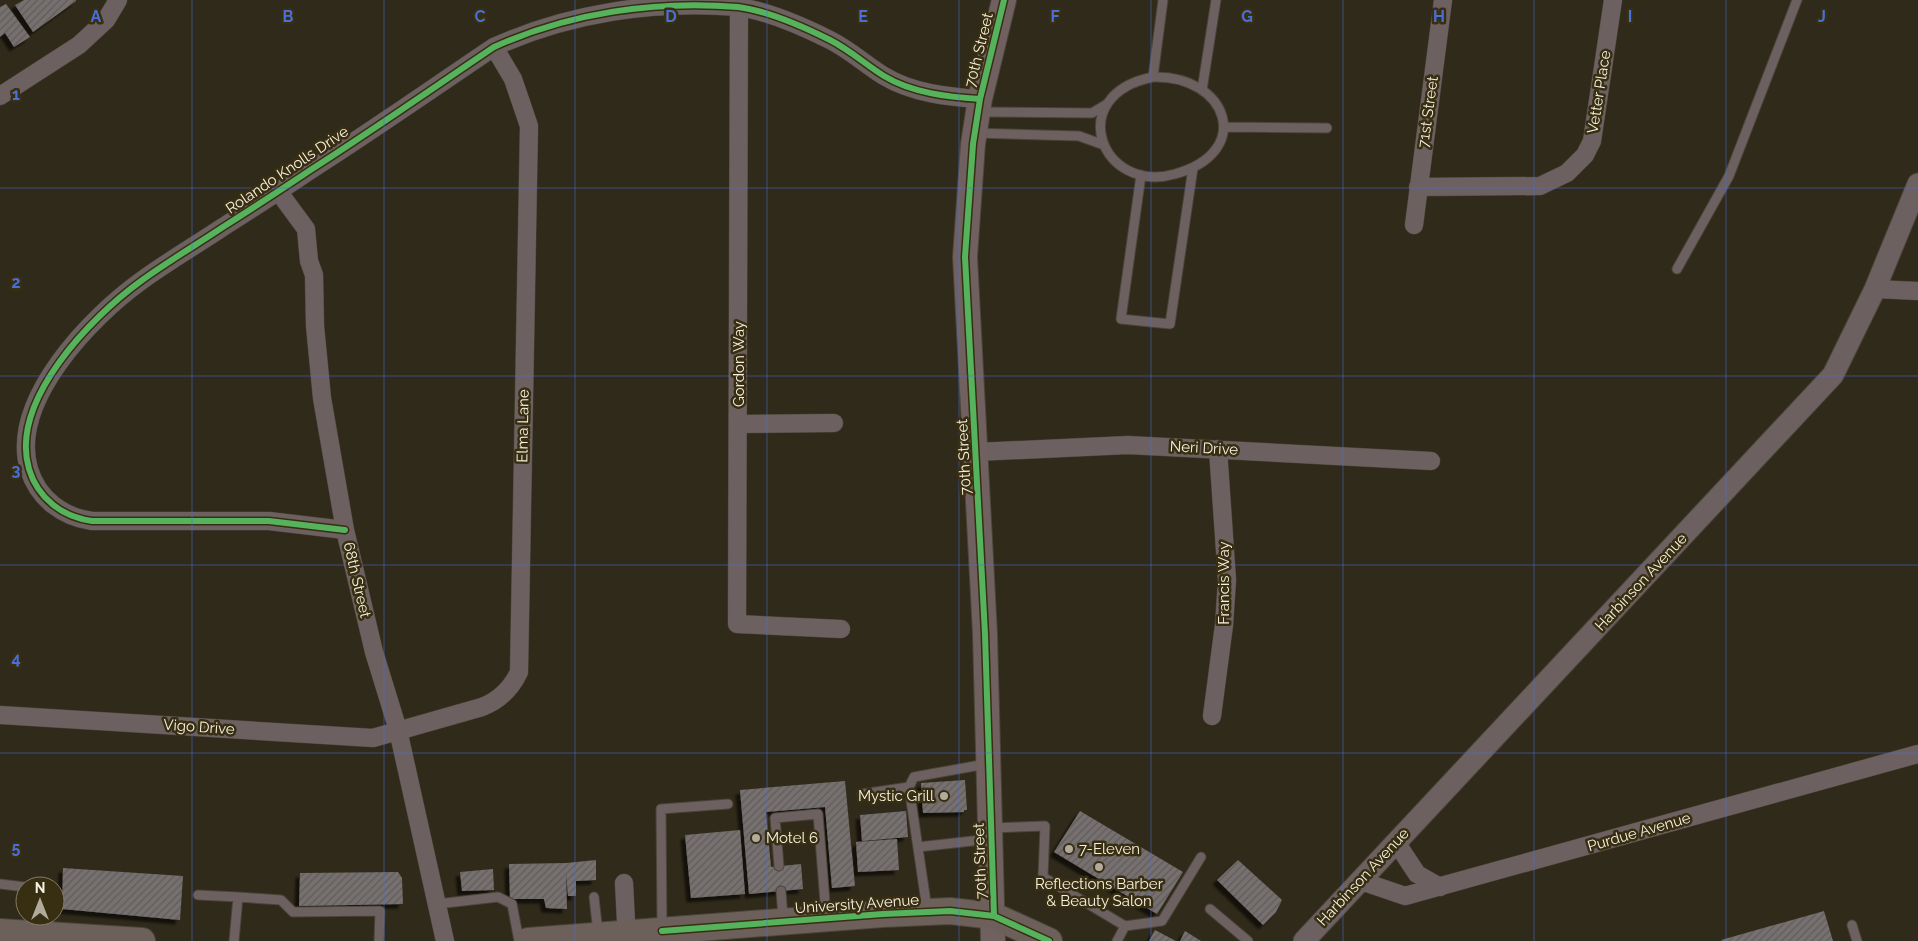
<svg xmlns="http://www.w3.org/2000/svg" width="1918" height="941" viewBox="0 0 1918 941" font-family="Raleway,sans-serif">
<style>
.building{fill:url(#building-hatch);filter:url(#shadow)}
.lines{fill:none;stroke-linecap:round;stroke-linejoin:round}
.service-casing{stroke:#4a4538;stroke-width:11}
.minor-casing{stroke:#4a4538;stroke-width:19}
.tertiary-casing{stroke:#4a4538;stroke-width:23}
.secondary-casing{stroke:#4a4538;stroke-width:26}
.primary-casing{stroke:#4a4538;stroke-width:28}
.service{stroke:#6d6061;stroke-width:9}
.minor{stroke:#6d6061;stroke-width:18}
.tertiary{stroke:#6d6061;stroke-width:21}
.secondary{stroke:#706160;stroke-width:24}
.primary{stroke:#6d605b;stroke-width:26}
.cycleway-casing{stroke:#382e12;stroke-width:9}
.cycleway{stroke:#56b35d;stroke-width:6}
.grid{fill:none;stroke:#496fda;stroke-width:1;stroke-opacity:0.55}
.poi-dot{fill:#b2ab9b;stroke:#382e12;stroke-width:2}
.labels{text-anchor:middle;stroke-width:5;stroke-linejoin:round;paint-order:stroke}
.street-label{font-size:15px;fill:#f8f1e1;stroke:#382e12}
.poi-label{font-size:15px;fill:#f8f1e1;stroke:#382e12;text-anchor:start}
.grid-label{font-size:16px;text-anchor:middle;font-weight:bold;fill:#496fda;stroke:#382e12;stroke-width:5;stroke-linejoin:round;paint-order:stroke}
</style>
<defs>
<pattern id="building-hatch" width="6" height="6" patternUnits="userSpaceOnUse" patternTransform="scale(1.25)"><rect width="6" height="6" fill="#76706f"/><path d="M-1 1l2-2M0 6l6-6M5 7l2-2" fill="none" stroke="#605c5a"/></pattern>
<filter id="shadow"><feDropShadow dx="-4.5" dy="4.5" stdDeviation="1" flood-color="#0009"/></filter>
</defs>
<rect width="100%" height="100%" fill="#302a1a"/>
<!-- building -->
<path class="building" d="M24,0H76V1L33,32L15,5Z
M6,4L30,37L14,47L5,33L0,37V7Z
M965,780L967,810H964V812L923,813L921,783Z
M845,781L855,886L832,888L825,807L766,812L771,867L801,864L803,889L749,894L740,790Z
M906,811L908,837L862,841L860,815Z
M1080,811L1183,872L1157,914L1054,852Z
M740,830L745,894L691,898L685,835Z
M897,839L899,870L858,872L856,842Z
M596,860V880L576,881V896H568L566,873L567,909L546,908L544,899H510L509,864L566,863Z
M1238,860L1282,900L1276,912L1263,925L1217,880Z
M63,868L183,876L180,920L62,909Z
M493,869L494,890L462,891L460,872Z
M398,872L402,878L403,904L299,906L300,873Z
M1824,911L1833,941H1722L1721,940Z
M1155,930L1176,941H1149Z
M1185,931L1201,941H1180Z"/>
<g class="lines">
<defs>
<path id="service" d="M1153,77C1228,75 1255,152 1175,174C1101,195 1063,95 1153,77Z
M1153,77L1163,0
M1202,90L1216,0
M978,112L1092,113L1107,104
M1225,127L1327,128
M975,133L1079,136L1104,145
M1141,175L1121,319L1170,324L1193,168
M1677,269L1729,176L1797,0
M909,787L914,777L986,764
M862,794L909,787L927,909
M991,828L1045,826L1043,877L1125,926L1117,941
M918,847L990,839
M779,866L775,818L818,814L826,915
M0,884L25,887
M781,891L783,918
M198,895L238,897L234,941
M238,897L281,900L293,912L380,911L379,941
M594,897L598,933
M437,904L498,897L512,904L519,941
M1210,909L1248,941
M1852,925L1857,941
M1125,926L1162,921L1201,857
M662,928L661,809L728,804"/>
<path id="minor" d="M739,0L737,624L841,629
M0,96L79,45L106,20L118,0
M1418,187L1540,186L1567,173L1585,155L1592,141L1613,0
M278,191L306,229L309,261L314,275L315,326L322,398L345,530L374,652L398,730L445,941
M1414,225L1443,0
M1875,289L1918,291
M738,424L834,423
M976,452L1128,445L1431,461
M345,530L269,521H92C63,517 38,499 29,469C9,401 91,317 141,281C167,262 196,245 223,227C253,208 282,189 312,169C373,130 433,88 494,47C569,13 655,0 738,7C769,11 802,26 830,40C850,50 866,65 884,76C912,93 948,97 980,99
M0,715L373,738L482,707C500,700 511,689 519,672L529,126L513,79L494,47
M1212,716L1224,625L1227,580L1218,449
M1396,842L1417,874L1440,887
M1361,881L1405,896L1918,754
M624,883L627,941"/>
<path id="tertiary" d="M1304,941L1833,375L1875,289L1918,184"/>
<path id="secondary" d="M993,941L985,634L965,257L973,144L980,99L1004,0"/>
<path id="primary" d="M0,932L142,941
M528,941L883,914L950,911L994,916L1049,941"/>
</defs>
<!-- service casing -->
<use href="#service" class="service-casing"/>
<!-- minor casing -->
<use href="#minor" class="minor-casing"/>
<!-- tertiary casing -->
<use href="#tertiary" class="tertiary-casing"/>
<!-- secondary casing -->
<use href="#secondary" class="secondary-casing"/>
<!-- primary casing -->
<use href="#primary" class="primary-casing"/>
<!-- service -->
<use href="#service" class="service"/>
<!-- minor -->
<use href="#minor" class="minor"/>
<!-- tertiary -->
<use href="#tertiary" class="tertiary"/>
<!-- secondary -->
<use href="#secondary" class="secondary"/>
<!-- primary -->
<use href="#primary" class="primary"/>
<defs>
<path id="cycleway" d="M345,530L269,521H92C63,517 38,499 29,469C9,401 91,317 141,281C167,262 196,245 223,227C253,208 282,189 312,169C373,130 433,88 494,47C569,13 655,0 738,7C769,11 802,26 830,40C850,50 866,65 884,76C912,93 948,97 980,99
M994,916L985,634L965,257L973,144L980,99L1004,0
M662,931L883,914L950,911L994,916L1049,941"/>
</defs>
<!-- cycleway casing -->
<use href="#cycleway" class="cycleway-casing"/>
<!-- cycleway -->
<use href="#cycleway" class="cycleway"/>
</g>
<!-- grid -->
<path class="grid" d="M192,0V941M384,0V941M575,0V941M767,0V941M959,0V941M1151,0V941M1343,0V941M1534,0V941M1726,0V941M0,188H1918M0,376H1918M0,565H1918M0,753H1918"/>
<!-- markers -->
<g class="poi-dot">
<circle cx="944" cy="796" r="5"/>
<circle cx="756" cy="838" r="5"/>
<circle cx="1069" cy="849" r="5"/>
<circle cx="1099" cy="867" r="5"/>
</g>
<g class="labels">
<!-- street labels -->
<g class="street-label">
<text transform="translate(979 50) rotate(-76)" y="5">70th Street</text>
<text transform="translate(1599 92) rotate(-81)" y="5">Vetter Place</text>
<text transform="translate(1428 112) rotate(-82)" y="5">71st Street</text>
<text transform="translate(287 170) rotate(-34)" y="5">Rolando Knolls Drive</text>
<text transform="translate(739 364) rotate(-90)" y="5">Gordon Way</text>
<text transform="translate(523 426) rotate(-89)" y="5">Elma Lane</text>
<text transform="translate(1204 448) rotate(3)" y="5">Neri Drive</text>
<text transform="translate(964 457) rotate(-93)" y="5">70th Street</text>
<text transform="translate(357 580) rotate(77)" y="5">68th Street</text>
<text transform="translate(1641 582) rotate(-47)" y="5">Harbinson Avenue</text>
<text transform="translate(1224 583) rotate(-90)" y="5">Francis Way</text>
<text transform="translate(199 727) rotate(4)" y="5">Vigo Drive</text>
<text transform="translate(1639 832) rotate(-16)" y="5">Purdue Avenue</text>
<text transform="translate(980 861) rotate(-92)" y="5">70th Street</text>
<text transform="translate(1363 877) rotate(-47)" y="5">Harbinson Avenue</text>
<text transform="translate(857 904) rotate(-4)" y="5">University Avenue</text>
</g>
<!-- poi labels -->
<g class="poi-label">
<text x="934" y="801" text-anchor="end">Mystic Grill</text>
<text x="766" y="843">Motel 6</text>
<text x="1079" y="854">7-Eleven</text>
<text x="1099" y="889" text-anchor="middle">Reflections Barber<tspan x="1099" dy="17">&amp; Beauty Salon</tspan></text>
</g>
</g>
<g class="grid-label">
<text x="96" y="22">A</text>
<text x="288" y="22">B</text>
<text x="480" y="22">C</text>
<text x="671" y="22">D</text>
<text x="863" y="22">E</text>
<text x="1055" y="22">F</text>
<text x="1247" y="22">G</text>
<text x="1439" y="22">H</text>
<text x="1630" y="22">I</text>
<text x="1822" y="22">J</text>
<text x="16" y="100">1</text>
<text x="16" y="288">2</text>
<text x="16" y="476">3</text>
<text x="16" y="664">4</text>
<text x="16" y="853">5</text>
</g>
<!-- north arrow -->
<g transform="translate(40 901)"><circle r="24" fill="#382e12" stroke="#857c65"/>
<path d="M0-4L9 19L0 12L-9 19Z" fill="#b2ab9b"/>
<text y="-8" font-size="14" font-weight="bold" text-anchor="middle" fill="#f8f1e1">N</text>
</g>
</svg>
